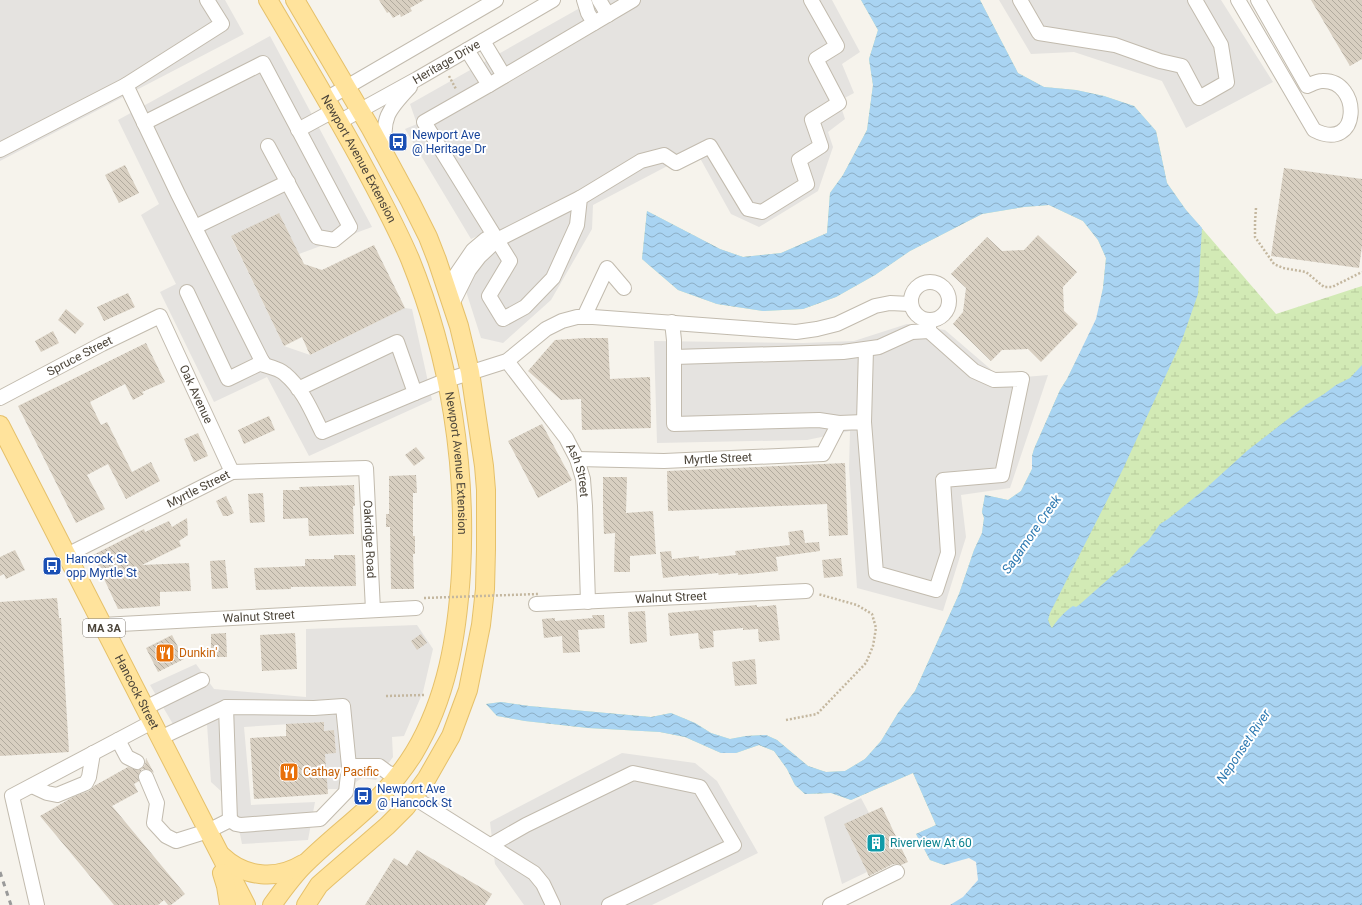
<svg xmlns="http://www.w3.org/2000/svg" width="1362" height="905" viewBox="0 0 1362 905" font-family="Roboto,sans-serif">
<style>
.wetland{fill:url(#wetland-marsh)}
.parking{fill:#e5e3e0}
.water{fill:url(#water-waves)}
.building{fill:url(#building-back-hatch)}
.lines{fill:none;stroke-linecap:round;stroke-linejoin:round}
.minor-casing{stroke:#c2bbae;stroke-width:16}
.major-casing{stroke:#e6c16a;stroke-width:20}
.path{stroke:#c4b79f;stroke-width:2.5;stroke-dasharray:2 2;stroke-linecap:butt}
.minor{stroke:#fff;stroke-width:14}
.major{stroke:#ffe39c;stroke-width:18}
.rail{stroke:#9a9a9a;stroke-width:3;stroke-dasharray:5 5;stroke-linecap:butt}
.path-bridge{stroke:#c4b79f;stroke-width:2.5;stroke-dasharray:2 2;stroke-linecap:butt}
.labels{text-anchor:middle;stroke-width:4;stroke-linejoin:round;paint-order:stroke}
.shield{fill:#fff;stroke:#817c74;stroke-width:1}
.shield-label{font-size:11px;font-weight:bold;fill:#4b4439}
.street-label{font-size:12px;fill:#4b4439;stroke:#fff}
.transit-label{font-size:12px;fill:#164399;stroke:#fff;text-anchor:start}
.food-label{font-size:12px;fill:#c56008;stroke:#fff;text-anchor:start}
.culture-label{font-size:12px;fill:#0d838f;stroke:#fff;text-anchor:start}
.water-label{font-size:13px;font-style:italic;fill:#2e7ab2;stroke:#fff}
</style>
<defs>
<pattern id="wetland-marsh" width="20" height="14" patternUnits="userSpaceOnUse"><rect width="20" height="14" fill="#d2eab5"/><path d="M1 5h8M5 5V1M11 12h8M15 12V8" fill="none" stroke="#b6ca9c"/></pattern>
<pattern id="water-waves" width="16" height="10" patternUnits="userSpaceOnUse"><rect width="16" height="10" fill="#a9d4f2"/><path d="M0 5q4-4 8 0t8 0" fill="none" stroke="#8caec5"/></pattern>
<pattern id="building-back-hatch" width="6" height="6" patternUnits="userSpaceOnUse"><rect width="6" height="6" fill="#d8cfc1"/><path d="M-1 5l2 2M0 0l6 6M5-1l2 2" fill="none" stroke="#b1aa9e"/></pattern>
</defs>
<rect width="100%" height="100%" fill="#f6f3ec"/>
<!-- wetland -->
<path class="wetland" d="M861,0H980L1018,73L1044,87L1076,90L1104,96L1134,106L1156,131L1167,183L1186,210L1276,314L1362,286V409L944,865L930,860L916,834L936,825L913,773L851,800L831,793L805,794L795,785L787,769L774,751L759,745L736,753H721L685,737L660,732L588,728L525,721L497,716L486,704L501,702L529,706L651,717L671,713L695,723L711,733L730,739L746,736L766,735L777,740L808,766L826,772L845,771L865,759L881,741L898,713L915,691L959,594L974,550L982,533L984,518L982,512L985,495L1008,500L1021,491L1032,469V456L1034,449L1060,390L1067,379L1097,319L1103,288L1106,258L1098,240L1083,221L1049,205L1024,207L982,214L910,251L875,275L836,297L803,309L763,311L717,304L678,290L642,259L647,211L720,249L743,257L781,253L827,233L830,193L843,175L867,130L873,85L869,59L878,30Z"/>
<!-- parking -->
<path class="parking" d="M0,0H225L244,34L0,161Z
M594,0H832L860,52L842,64L854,93L839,101L845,119L828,132L833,147L818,191L759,227L731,214L696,151L593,205L592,229L551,300L503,343L481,338L457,263L482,234L471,239L405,129L417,124L410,104Z
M999,0H1221L1273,82L1186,128L1162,81L1074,52L1031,54Z
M270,36L372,227L299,254L279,213L231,237L284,346L310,355L405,308L412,309L432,400L309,456L267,377L214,402L160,292L176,284L141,215L159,204L118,120Z
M907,324L945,330L1002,379L1048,375L1010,488L961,495L966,537L943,611L857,588L849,468L850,431L807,440L657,443L654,341L803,343L854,341Z
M417,625L433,649L423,692L404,736L392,737L393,757L376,780L362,778L356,782L354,789H327L325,754L336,753L334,730L324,731L323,722L244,727L251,805L315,802L308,840L242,844L240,834L222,792L211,782L207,724L180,736L150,685L196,664L214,689L306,697V629Z
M622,753L695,763L717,781L758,853L652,905H524L495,864L490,822Z
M861,798L869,813L845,825L867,872L842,884L824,817Z"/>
<!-- water -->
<path class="water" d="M861,0H980L1018,73L1044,87L1076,90L1104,96L1134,106L1156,131L1167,183L1186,210L1202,228L1198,294L1182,340L1123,469L1050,613L1048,620L1051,627L1052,628C1057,620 1065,611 1073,606L1076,607L1079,605L1122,567L1130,562V559L1139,548L1148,541L1160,524L1168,519L1205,489L1248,450L1306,405L1324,394L1336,385L1350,378L1362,365V905H950L963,897L978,880L976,862L969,858L944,865L930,860L916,834L936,825L913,773L851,800L831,793L805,794L795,785L787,769L774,751L759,745L736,753H721L685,737L660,732L588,728L525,721L497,716L486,704L501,702L529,706L651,717L671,713L695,723L711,733L730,739L746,736L766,735L777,740L808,766L826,772L845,771L865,759L881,741L898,713L915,691L959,594L974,550L982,533L984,518L982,512L985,495L1008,500L1021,491L1032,469V456L1034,449L1060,390L1067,379L1096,319L1103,288L1106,258L1098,240L1083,221L1049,205L1024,207L982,214L910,251L875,275L836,297L803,309L763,311L717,304L678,290L642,259L647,211L720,249L743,257L781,253L827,233L830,193L843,175L867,130L873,85L869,59L878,30Z"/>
<!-- building -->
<path class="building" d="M379,0H424L410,8L412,11L401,17L400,14L393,18L389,12L387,13Z
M1311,0H1362V59L1350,66Z
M125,165L139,193L119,203L105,175Z
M1284,168L1362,179V246L1359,268L1271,256Z
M279,213L304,264L322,270L374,245L405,308L310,355L302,337L284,346L231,236Z
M1038,235L1077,272L1063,287L1064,311L1078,324L1041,362L1028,349L1002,350L991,361L953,324L963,312L966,288L951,274L987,237L1002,251L1024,250Z
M128,293L135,307L104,321L97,307Z
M66,309L84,324L75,334L58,320Z
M53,331L59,343L41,352L35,341Z
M585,338H608L610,379L650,377L651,428L582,430L581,399L561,400L528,371L555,340Z
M146,343L165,382L142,392L144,394L133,400L125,384L90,402L101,425L107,422L132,472L151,462L160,481L126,499L108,464L87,475L105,509L76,523L18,406Z
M269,416L275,430L244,444L238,430Z
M542,424L572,480L538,498L508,441Z
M198,433L208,456L194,462L184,439Z
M416,447L425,458L414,466L405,455Z
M845,463L848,535L829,536L827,504L668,511L667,471Z
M416,475L417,493H413V536H415V554H413L414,589H391L390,527H386V514H389V476Z
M603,477H627L626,513L653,511L656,554L630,556V572H614L615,533L604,534L603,510Z
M354,485L355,506H353L354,534L309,536L308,518L283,519V490H300L299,487Z
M263,493L265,522L250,523L248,494Z
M226,496L234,513L228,516H223L216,501Z
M187,518L188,535L179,541L181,546L142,565L189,563L191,591L160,592V606L118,609L93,555L144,529L145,532L169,521L172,527Z
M803,530L805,543L819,542L820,551L776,557L778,571L738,575V573L719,575L718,573L689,576V575L663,578L660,552L671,551L672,559L699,556V559L736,555L735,551L790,545L788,532Z
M15,550L25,570L6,579L4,574L0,576V557Z
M334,555H355L356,586L291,587V589L256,590L254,568L305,566V559H334Z
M841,558L843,576L824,578L822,560Z
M225,560L228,588L212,589L210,561Z
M57,598L59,618H61L69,752L0,756V602Z
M757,605V607L776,605L780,640L759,642L758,629L743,630V628L713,631L714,647L700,649L698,633L670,636L668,613Z
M645,611L647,642L630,644L628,612Z
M592,615H604L605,628L578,630L580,652L563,653L562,636L544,638L542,619L555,618V621L593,618Z
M226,633L227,657H211V634Z
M295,633L297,669L262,671L260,635Z
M421,634L427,643L417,650L411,641Z
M172,635L184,659L158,672L146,648Z
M755,659L757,684L735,686L732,662Z
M324,722V731L334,730L336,753L325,754L328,794L254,799L250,738L286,736V724Z
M146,758L154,773L147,769H142L138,776L139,781L134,784L138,792L112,806L185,894L171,905H168L164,900L158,905H114L40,816L73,797L89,791L94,786L128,767L137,770L141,769L145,765Z
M882,807L908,862L901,865L897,864H893L869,876L844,824Z
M417,850L492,894L485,905H365L394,858L407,866Z"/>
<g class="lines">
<defs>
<g id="minor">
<path d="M584,0L588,13L594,23"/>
<path d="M599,0L608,15"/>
<path d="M633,0L489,85L424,122L510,261L489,296L503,319L525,307L553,278L577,225L580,198L641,161L664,155L676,163L710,146L748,209L762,212L807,184L799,160L821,146L812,120L839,103L816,59L837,46L811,0"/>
<path d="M1020,0L1039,33L1115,45L1160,61L1182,66L1199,98L1227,82L1221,45L1195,0"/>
<path d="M1238,0L1314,130C1361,154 1362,79 1322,81C1317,81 1312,84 1307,86L1258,0"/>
<path d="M483,41L504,76"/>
<path d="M467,50L489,85"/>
<path d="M126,85L222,24L207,0"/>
<path d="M326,99L496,0"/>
<path id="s1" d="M339,122L417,79L553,0"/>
<path d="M144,123L263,63L350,227L334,240L317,237L268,146"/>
<path d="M298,130L333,111"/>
<path d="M0,150L126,85L178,194L264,365C271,367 280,369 285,374C303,389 312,412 322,432L415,393L397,342L298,389"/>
<path d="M386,152C381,118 388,110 410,87"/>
<path d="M195,227L288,182"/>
<circle cx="930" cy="301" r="19"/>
<path d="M447,288L473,250L486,239L488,240"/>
<path d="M187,292L228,379L263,362"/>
<path d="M452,304L469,270L479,257L497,240L580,198"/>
<path d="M584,317L607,268L624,288"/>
<path d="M672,322L674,340V424L819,420L839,423L864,422L876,573L936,590L948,553L943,480L1002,475L1022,379L994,380L974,371L929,331V321"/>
<path d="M674,357L843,352L879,347L912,332L929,331"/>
<path id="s2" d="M507,361L566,438L577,459L583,479L585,506L588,602"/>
<path d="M415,393L447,380L507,361L546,329L562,321L577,317H593L796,332L817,329L837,324L875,306L890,303L910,304"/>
<path id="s3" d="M0,398L102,344L160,316L232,472"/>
<path d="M864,422L866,349"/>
<path id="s4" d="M577,459L664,461L823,454L839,423"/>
<path id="s5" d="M67,555L232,472L366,468L373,610"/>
<path id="s6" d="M536,604L806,591"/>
<path id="s7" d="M102,625L416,608"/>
<path d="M226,707L230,820"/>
<path d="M145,708L202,680"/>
<path d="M160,738L226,707L314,708L343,706L349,766"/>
<path d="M118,740L127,757L137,762"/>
<path d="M146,777L157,803L154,823L166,836L176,841L208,831L230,820L236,824L241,825L320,819L346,792L349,766H379L387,772L398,777"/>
<path d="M32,786L47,793L57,795L86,783L89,777L93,753"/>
<path d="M413,797L534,873L543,884L553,905"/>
<path d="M491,845L526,825L633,773L700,787L734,845L609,905"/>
<path d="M37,905L12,796L152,722"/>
<path d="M830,905L897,872"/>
</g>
<g id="major">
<path id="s8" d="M268,0C300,54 332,108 362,163C379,195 396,226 410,259C450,358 467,466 461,573C457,636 447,698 414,753C384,802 343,826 304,865C292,877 282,891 272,905"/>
<path d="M295,0L371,129L410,201L428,237L437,260L459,326L470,372L484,466L486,490V549L485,589L481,625L468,690L451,736L427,778L406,807L387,826L328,877L319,885L306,905"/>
<path id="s9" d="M0,425L246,905"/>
<path d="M222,856C245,878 277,880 303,864"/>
<path d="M222,873L226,886L229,905"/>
</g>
</defs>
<!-- minor casing -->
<use href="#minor" class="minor-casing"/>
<!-- major casing -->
<use href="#major" class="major-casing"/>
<!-- path -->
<path class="path" d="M449,76L456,89
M1256,208L1255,222V237L1274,264L1283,268L1306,272L1324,287H1332L1362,272
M386,696L424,695
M786,720L817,714L866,663L873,646L876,628L872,614L857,605L818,594"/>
<!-- minor -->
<use href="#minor" class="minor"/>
<!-- major -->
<use href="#major" class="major"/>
<!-- rail -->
<path class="rail" d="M0,872L11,905"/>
<!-- path-bridge -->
<path class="path-bridge" d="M424,598L538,594"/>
</g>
<!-- icons -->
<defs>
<symbol id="bus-square" viewBox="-11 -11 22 22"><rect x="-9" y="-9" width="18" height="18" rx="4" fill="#1a4fb4" stroke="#fff"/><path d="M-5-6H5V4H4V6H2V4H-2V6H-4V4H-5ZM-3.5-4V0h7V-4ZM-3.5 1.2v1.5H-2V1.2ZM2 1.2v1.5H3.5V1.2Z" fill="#fff"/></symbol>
<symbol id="restaurant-square" viewBox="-11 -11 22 22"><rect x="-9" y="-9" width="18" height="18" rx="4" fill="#e8710a" stroke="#fff"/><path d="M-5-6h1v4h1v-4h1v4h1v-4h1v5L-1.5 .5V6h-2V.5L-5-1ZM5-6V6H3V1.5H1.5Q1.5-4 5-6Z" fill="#fff"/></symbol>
<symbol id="building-square" viewBox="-11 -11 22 22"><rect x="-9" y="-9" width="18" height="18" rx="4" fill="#0f9aa8" stroke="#fff"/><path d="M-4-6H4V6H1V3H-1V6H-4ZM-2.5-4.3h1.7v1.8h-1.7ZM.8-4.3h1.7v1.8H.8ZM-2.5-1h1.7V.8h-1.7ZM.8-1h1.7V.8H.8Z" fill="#fff"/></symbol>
</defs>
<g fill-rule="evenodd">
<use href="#bus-square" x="387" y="131" width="22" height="22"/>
<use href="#bus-square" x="41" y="555" width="22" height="22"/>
<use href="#restaurant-square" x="154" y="642" width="22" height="22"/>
<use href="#restaurant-square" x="278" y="761" width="22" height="22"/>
<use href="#bus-square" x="352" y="785" width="22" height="22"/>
<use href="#building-square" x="865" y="832" width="22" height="22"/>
</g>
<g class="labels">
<!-- shield labels -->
<rect class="shield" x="83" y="619" width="42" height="18" rx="3"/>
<g class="shield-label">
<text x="104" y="632">MA 3A</text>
</g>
<!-- street labels -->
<g class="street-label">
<text dy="4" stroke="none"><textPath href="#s1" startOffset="123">Heritage Drive</textPath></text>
<text dy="4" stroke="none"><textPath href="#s8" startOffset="183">Newport Avenue Extension</textPath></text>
<text dy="4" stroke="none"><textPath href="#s3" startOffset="90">Spruce Street</textPath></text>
<text dy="4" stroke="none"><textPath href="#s3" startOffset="266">Oak Avenue</textPath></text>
<text dy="4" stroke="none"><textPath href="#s4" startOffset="141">Myrtle Street</textPath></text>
<text dy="4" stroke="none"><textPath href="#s8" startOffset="506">Newport Avenue Extension</textPath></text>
<text dy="4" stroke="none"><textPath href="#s2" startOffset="132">Ash Street</textPath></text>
<text dy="4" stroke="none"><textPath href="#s5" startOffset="147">Myrtle Street</textPath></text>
<text dy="4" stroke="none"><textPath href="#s5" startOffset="390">Oakridge Road</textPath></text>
<text dy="4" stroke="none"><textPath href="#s6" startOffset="135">Walnut Street</textPath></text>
<text dy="4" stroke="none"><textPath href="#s7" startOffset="157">Walnut Street</textPath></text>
<text dy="4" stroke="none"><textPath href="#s9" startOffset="300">Hancock Street</textPath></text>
</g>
<!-- transit labels -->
<g class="transit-label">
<text x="412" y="139">Newport Ave<tspan x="412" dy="14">@ Heritage Dr</tspan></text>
<text x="66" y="563">Hancock St<tspan x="66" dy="14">opp Myrtle St</tspan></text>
<text x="377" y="793">Newport Ave<tspan x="377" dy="14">@ Hancock St</tspan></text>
</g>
<!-- food labels -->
<g class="food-label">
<text x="179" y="657">Dunkin'</text>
<text x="303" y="776">Cathay Pacific</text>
</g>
<!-- culture labels -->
<g class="culture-label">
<text x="890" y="847">Riverview At 60</text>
</g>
<!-- water labels -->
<g class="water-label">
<text transform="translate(1031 534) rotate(-55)" y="5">Sagamore Creek</text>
<text transform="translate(1243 746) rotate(-56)" y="5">Neponset River</text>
</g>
</g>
</svg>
